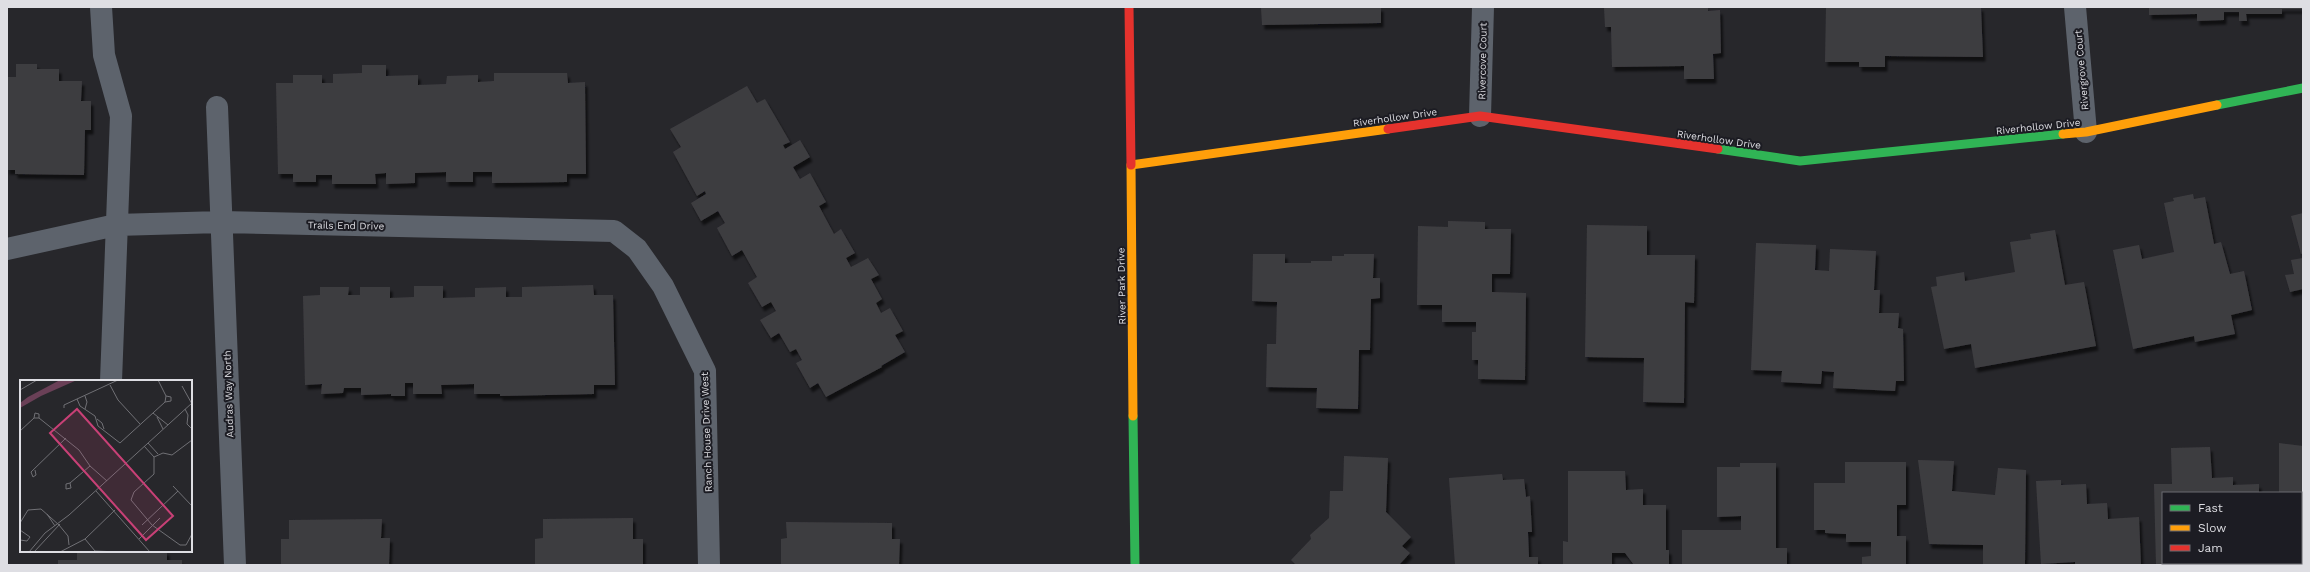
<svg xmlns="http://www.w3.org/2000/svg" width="2310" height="572" viewBox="0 0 2310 572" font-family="'Work Sans',sans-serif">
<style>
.building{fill:#3e3d41;filter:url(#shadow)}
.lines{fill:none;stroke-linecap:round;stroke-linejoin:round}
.lane{stroke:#5d636c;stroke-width:22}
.street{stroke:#5d636c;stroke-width:22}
.fast{stroke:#30b455;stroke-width:9}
.slow{stroke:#ff9f0a;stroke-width:9}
.jam{stroke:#e5322d;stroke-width:9}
.labels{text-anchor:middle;stroke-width:4;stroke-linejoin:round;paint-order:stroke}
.street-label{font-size:10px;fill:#dedee3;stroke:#1c1c23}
.inset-road{fill:none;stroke:#707075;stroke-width:1}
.view{fill:#c84076;fill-opacity:0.15;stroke:#c84076;stroke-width:2}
.inset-edge{fill:none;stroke:#dedee3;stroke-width:2}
</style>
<defs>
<filter id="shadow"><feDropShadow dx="2.5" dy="4.5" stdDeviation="1" flood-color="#0009"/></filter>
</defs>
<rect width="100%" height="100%" fill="#27272b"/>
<!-- building -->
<path class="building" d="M1261,7H1381V23L1262,25Z
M1604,7H1708V11L1720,10L1721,53L1713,54L1714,79H1684V66L1612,67L1611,27H1605Z
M1826,7H1981L1983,57L1885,56V67H1859V62H1825Z
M2149,7H2303V9H2282V14H2246L2247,21H2239V12H2224V20L2197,21V14L2149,15Z
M16,64H37V69H59V81H82L81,101H91V130H85L84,175L15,174V170H7V77H16Z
M362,65H386V76L418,75V85L446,84L447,76L478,75V82L494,81V73H567L568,83L585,82L586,174H567V182L492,183V172H473V182H446V172L415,173V183L386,184V173L375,174L376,184H332V175H316V182H293V174H278L276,83H293V75H322V83H333V74L362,73Z
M747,86L757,103L765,99L790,142L783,145L785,149L800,140L810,157L793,167L800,179L810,173L826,202L819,206L834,234L841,229L855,253L846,258L851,267L868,258L879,275L871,279L882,299L876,303L881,313L890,308L903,331L895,335L905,352L881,366L882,367L826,397L818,383L810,388L796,363L802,360L796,349L790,352L779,333L771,338L760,320L776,311L771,302L762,307L748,283L757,277L742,250L732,256L717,228L725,223L718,211L701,221L691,203L706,194L705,191L697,196L673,152L681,147L670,129Z
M2193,194L2194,199L2205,197L2214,244L2221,242L2230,274L2244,271L2252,310L2231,315L2235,334L2195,342L2194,336L2133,349L2113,250L2139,245L2142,259L2174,252L2164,203L2174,201L2173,198Z
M2303,213V253L2301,254L2291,216Z
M1448,221L1485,222V229H1511L1510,274H1492V292L1526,293L1525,380L1478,379V360H1472V332H1476V322H1442V305H1417L1418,226L1448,227Z
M1587,225L1647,226V255H1695L1694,303L1685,302L1684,403L1643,402L1644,358L1585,357Z
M2055,230L2065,285L2084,282L2096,346L1975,368L1971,344L1944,349L1931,287L1937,286L1936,277L1964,272L1965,281L2015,272L2010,242L2031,239L2030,234Z
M1756,243L1816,245L1815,270L1829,271L1830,249L1876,251L1874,290H1880L1879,313H1899L1898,328L1903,329L1904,381H1896L1895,391L1833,388L1834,372L1822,371L1821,384L1781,382L1782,371L1751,370Z
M1253,254H1285V263H1311V261H1332V256H1344V254H1374L1373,278H1380V298L1371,299L1370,350H1359L1358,409L1316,408L1317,388L1266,387L1267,344H1276L1277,302L1252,301Z
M2303,258V289L2290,292L2285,275L2294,274L2291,260Z
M593,285L594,295H613L615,385H594V394L500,396V394H474V384L441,385L442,394H413V383H405V396H391V394L361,395V388H344L343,393L321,394L322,384L305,385L303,296L320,295V287H349L348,295H360V287H390V298L414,297V286H443V298L475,297V288L506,287V297H522V287Z
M2279,443L2303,446V565H2278V563H2301V493H2279Z
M2210,447L2212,478L2233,477V485L2259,484V493H2163V563H2262V565H2156L2154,484H2172L2171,448Z
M1344,456L1388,458L1386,512L1411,537L1402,546L1410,553L1399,565H1296L1291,560L1311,539L1310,535L1329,518L1330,491H1343Z
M1918,460L1954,461L1952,491L1995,495L1998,468L2026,470L2025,565H1983V545L1929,544Z
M1845,462H1906V505H1897V536H1906V565H1862V557L1871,556V542H1846V534L1825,533V530H1814V483H1845Z
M1740,463H1776V548H1787V565H1682V530H1741V516L1717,517V467H1740Z
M1568,471H1625L1626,490L1643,489V505H1666V550H1669V565H1634L1625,553H1612V565H1563V541L1568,542Z
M1502,474L1503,480L1524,479L1526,497L1530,496L1532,532H1528L1529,557H1538V565H1455L1449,478Z
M2061,480V485L2086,484L2087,504L2107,503L2108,519L2139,517L2141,565H2075V562L2041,564L2036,481Z
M633,518V539H643V565H535V539L543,538V519Z
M382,519L381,538H390L389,565H281V539H289V520Z
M786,522L892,523V539H900L899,565H781V539L787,538Z
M77,551H167V560H182V565H58V560H77Z"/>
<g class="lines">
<!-- lane -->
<path class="lane" d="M101,7L104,55L121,116L111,381
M217,107L235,565
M7,249L116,225L221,222L614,231L637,249L663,286L705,371L709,565"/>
<!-- street -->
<path class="street" d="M2075,7L2086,132
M1480,116L1483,7"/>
<!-- fast -->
<path class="fast" d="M2217,105L2303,88
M1718,149L1800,161L2063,134
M1133,416L1135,565"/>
<!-- slow -->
<path class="slow" d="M2063,134L2086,132L2217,105
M1131,165L1133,416
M1131,165L1388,129"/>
<!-- jam -->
<path class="jam" d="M1129,7L1131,165
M1388,129L1480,116L1718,149"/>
</g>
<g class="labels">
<!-- street labels -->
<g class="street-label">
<text transform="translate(1482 61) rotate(-89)" y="4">Rivercove Court</text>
<text transform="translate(2081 70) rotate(-95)" y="4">Rivergrove Court</text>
<text transform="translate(1395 117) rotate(-8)" y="4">Riverhollow Drive</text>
<text transform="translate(2038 126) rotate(-6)" y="4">Riverhollow Drive</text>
<text transform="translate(1719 139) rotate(8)" y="4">Riverhollow Drive</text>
<text transform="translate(346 225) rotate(1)" y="4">Trails End Drive</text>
<text transform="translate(1121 286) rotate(-91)" y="4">River Park Drive</text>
<text transform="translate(228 394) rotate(-92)" y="4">Audras Way North</text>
<text transform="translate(706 432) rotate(-92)" y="4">Ranch House Drive West</text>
</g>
</g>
<!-- overview -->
<g transform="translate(20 380)">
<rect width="172" height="172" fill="#27272b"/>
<path d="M40,0H57L21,16L0,28V23L8,17Z" fill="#6a4057"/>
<path class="inset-road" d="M138,0L146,16L145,22M90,5L98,20L120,44M162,6L172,24M0,10L17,0M65,16L67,22L65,29M57,19L60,26L75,36L78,46L100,63L145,22L151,21V17L146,16M44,28V25L98,0M165,29L168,35L167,44L172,49M133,33L148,45M137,37L143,49M14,38L15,33L19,34V38M77,39L82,43L84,49M0,51L14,38H19L59,70L70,86L87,101M172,60L152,75L143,73L134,77V94L114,112L111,120L132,145L160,165H166L172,154M128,63L138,74M124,66L134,77M15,90L16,95L13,97L11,92L46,58M50,103L51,108L46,109V104L50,103L70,86M153,106L172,126M76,111L130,172M27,134L35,146M0,143L8,130L21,129L39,145L48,156L49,165M122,145L158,111M0,150L10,157L7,161L0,160M65,159L75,171L99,172M119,159L140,138M9,172L25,153L49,135L172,23M14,172L40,144M40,172L65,159L95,130"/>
<path class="view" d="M57,29L153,136L126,160L30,53Z"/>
<rect width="172" height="172" class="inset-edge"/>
</g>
<!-- border -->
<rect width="2310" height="572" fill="none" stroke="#dedee3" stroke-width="16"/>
<!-- legend -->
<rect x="2162" y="492" width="140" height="72" fill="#1c1c23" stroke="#6a6a70"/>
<rect x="2170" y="505" width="20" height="6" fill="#30b455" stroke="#6a6a70"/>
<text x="2198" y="512" font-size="12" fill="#dedee3">Fast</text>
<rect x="2170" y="525" width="20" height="6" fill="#ff9f0a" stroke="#6a6a70"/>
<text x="2198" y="532" font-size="12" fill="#dedee3">Slow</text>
<rect x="2170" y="545" width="20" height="6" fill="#e5322d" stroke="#6a6a70"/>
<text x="2198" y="552" font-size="12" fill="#dedee3">Jam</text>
</svg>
